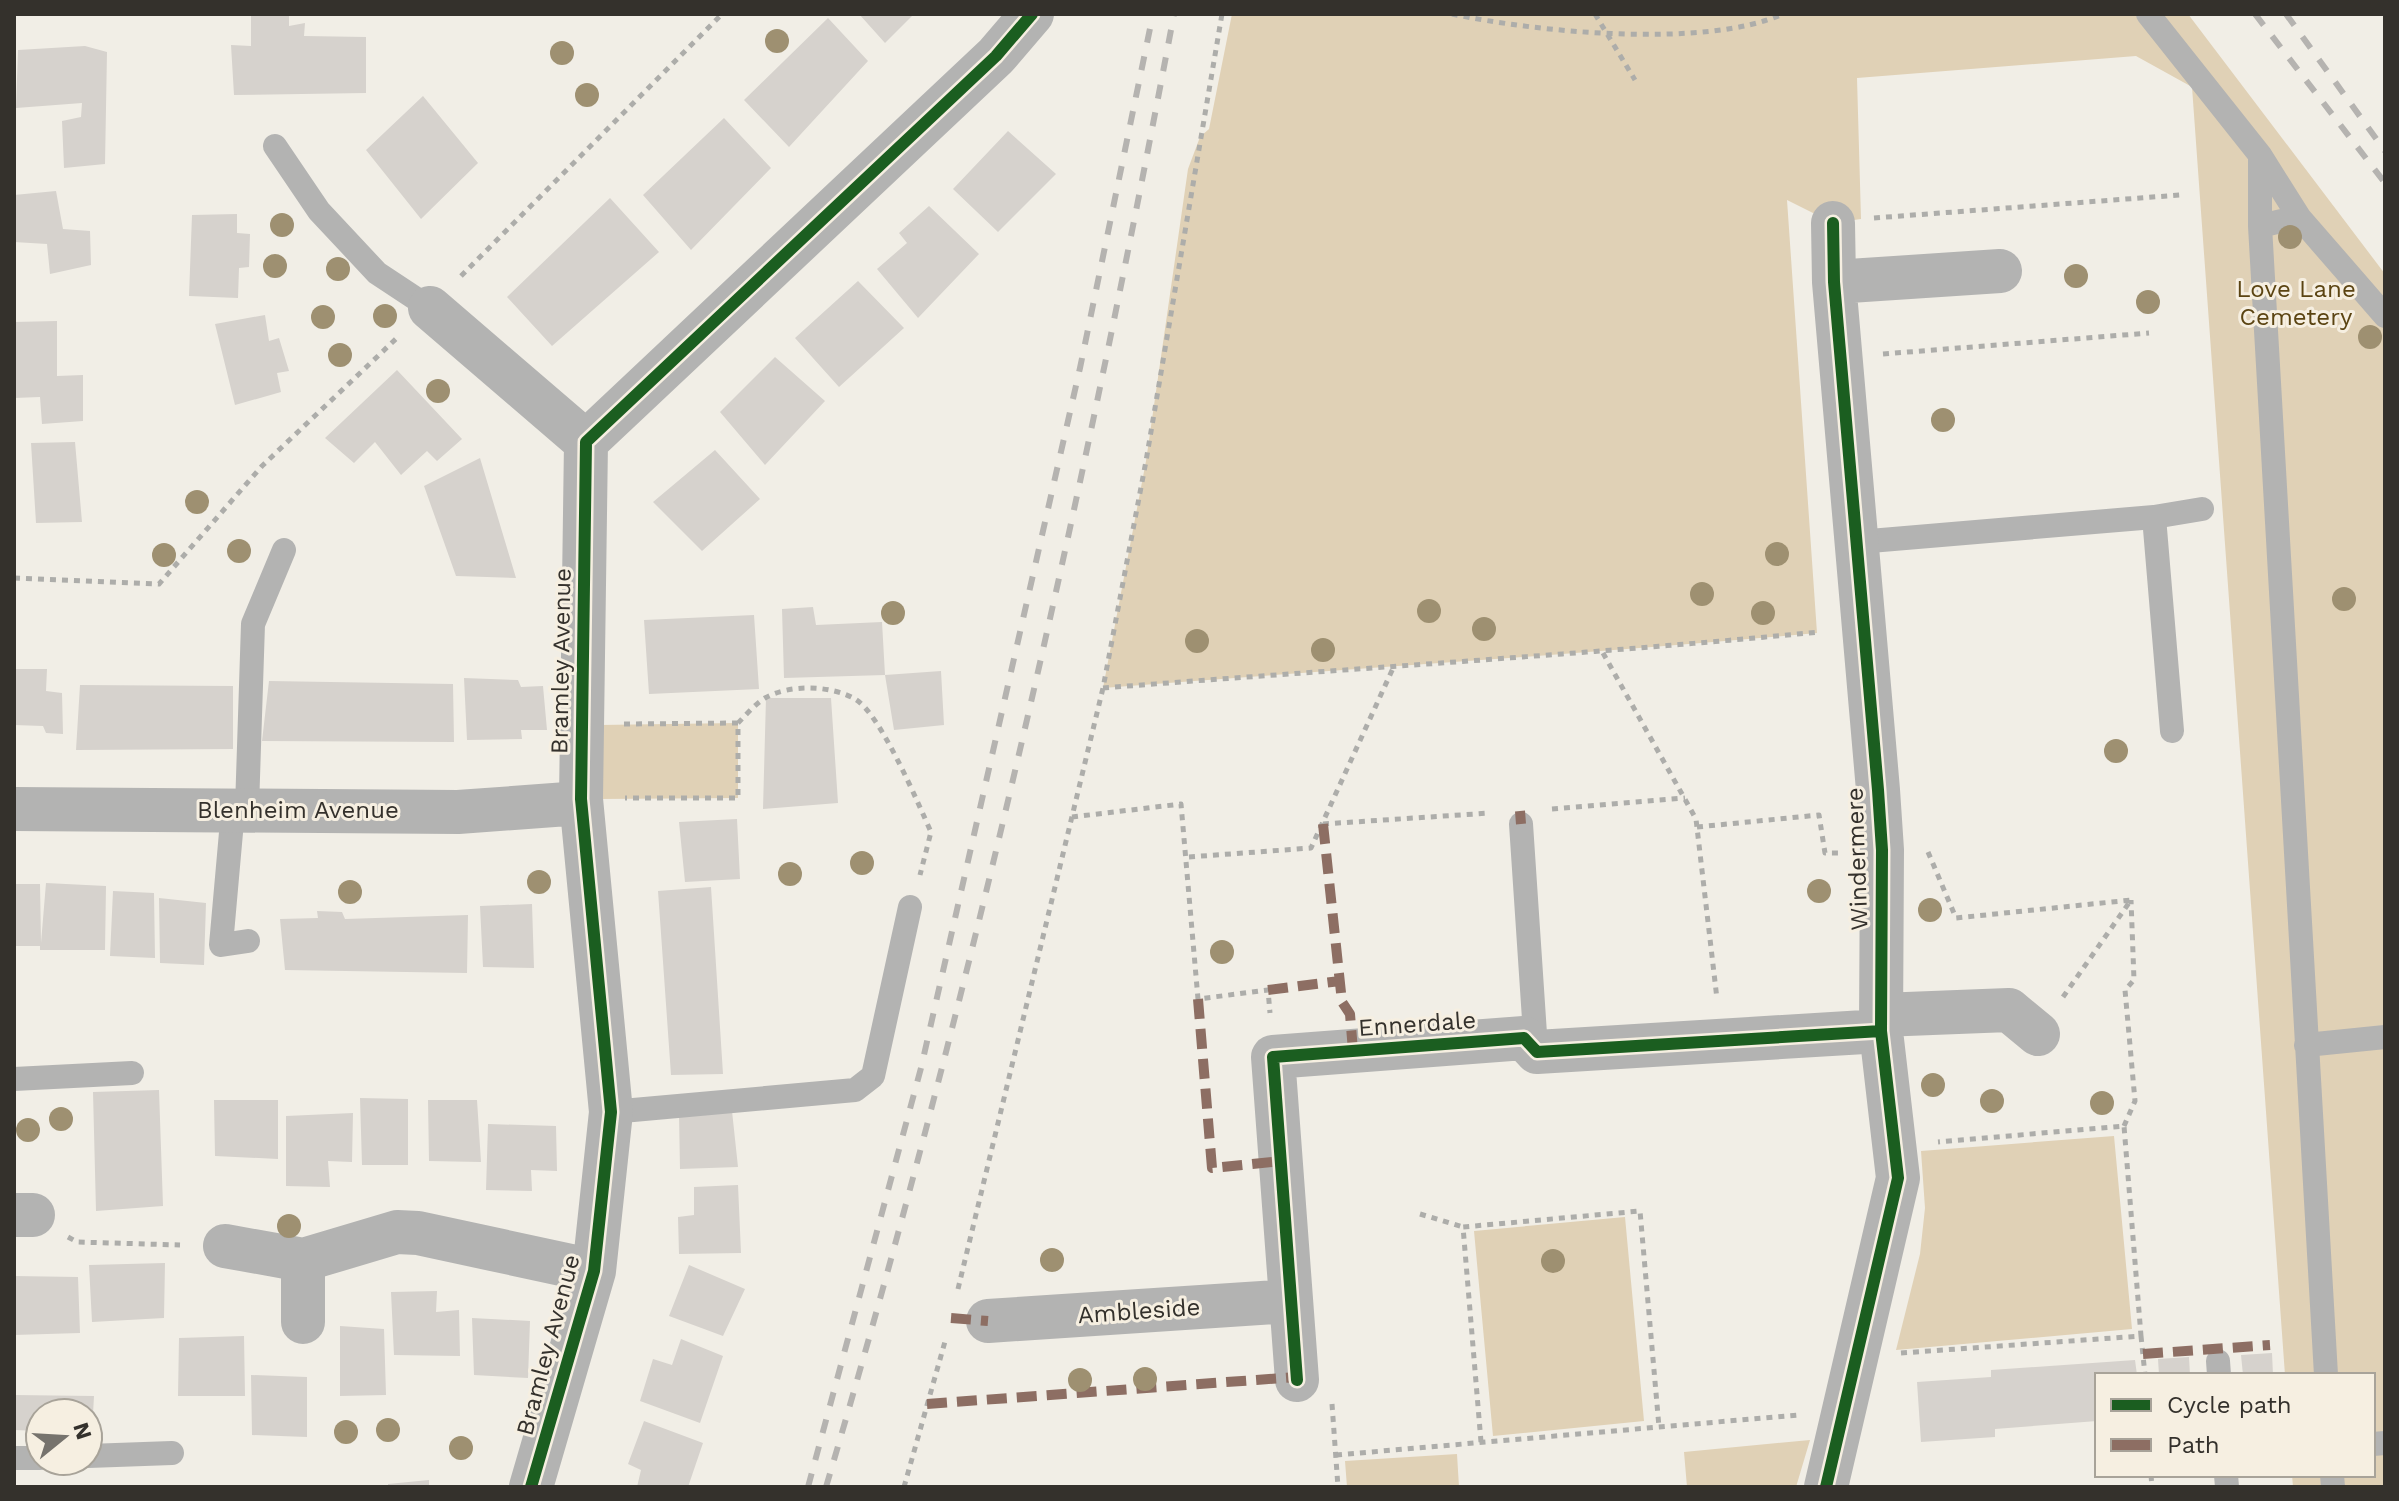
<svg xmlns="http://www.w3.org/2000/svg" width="2399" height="1501" viewBox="0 0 2399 1501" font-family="'Work Sans',sans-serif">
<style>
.green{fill:#e0d1b6}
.building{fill:#d6d2cd}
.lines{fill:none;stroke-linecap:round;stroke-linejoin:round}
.path{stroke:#adadaa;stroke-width:5;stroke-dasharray:6 6;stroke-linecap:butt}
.service{stroke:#b3b3b2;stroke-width:24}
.minor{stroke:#b3b3b2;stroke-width:44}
.rail{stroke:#b5b3b0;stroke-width:6;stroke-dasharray:14 14;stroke-linecap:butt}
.quiet{stroke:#8d6e63;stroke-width:10;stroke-dasharray:20 10;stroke-linecap:butt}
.cycleway-casing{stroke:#f6efe1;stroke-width:17}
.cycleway{stroke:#1b5e20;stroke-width:12}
.tree{fill:#9e9071}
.labels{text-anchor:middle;stroke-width:6;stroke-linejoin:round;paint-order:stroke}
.park-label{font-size:24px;fill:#5b4412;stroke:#f6efe1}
.street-label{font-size:24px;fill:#34312c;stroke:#f6efe1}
</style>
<rect width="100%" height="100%" fill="#f1eee6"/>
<!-- green -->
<path class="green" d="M1232,14H2188L2385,274V1487H2293L2292,1475H2373V1375H2285L2192,87L2136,56L1857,78L1861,219L1833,223L1787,200L1817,633C1579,655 1341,669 1103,688L1146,461L1188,169L1200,137L1209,129Z
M738,723V798L598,799L599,725Z
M2114,1136L2132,1329L1896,1350L1920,1254L1925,1208L1921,1151Z
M1625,1217L1644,1421L1493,1436L1474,1231Z
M1810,1440L1796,1487H1687L1684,1452Z
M1457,1454L1459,1487H1347L1345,1461Z"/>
<!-- building -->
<path class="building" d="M251,14H289V26L305,23L304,36L366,37V93L234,95L231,45L251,46Z
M859,14H914L885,43Z
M828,18L868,61L789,147L744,100Z
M85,46L107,52L105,164L64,168L62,121L81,117L82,103L16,108L18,50Z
M423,96L478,163L421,219L366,150Z
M724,118L771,168L691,250L643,195Z
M1008,131L1056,174L998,232L953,189Z
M56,191L63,229L90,231L91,265L50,274L47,244L14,242V195Z
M610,198L659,252L552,346L507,297Z
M929,206L979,254L918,318L877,269L907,243L899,233Z
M237,214V233L250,234L249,267L239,268L238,298L189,296L192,215Z
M858,281L904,328L839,387L795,338Z
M265,315L269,341L279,338L289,371L277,373L281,392L235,405L215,324Z
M57,321V376L83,375V421L42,424L40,397L14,398V322Z
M775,357L825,401L765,465L720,412Z
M397,370L462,439L437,461L427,451L401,475L375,442L354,463L325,438Z
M75,442L82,522L36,523L31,443Z
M715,450L760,499L702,551L653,502Z
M480,458L516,578L456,576L424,486Z
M813,607L816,625L882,622L885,675L941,671L944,725L894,730L885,675L784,678L782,609Z
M754,615L759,689L649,694L644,620Z
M14,669H47L46,691L62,693L63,734L46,733L43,726L14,725Z
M464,678L518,680L521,687L543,686L547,730H521L522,739L467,740Z
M269,681L453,684L454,742L262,741Z
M80,685L233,686V749L76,750Z
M766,698H831L838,803L763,809Z
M737,819L740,879L685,882L679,822Z
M46,883L106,886L105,950H40V946H14V884H40L41,943Z
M711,887L723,1074L671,1075L658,891Z
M113,891L154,893L155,958L110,956Z
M159,898L206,903L204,965L160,963Z
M532,904L534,968L483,967L480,906Z
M317,911L342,912L345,919L468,915L467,973L285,970L280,919L318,918Z
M159,1090L163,1206L96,1211L93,1092Z
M360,1098L408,1099V1165H362Z
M214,1100H278V1159L215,1156Z
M428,1100H477L481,1162L429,1161Z
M732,1111L738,1167L680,1169L679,1114Z
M353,1113L352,1162L328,1161L330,1187L286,1186V1116Z
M488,1124L556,1126L557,1171L531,1170L532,1191L486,1190Z
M738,1185L741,1253L679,1254L678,1217L694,1215V1187Z
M165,1263L164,1318L92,1322L89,1265Z
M689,1265L745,1289L723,1336L669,1316Z
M14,1276L78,1277L80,1333L14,1335Z
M437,1291L436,1312L459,1310L460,1356L394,1355L391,1292Z
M472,1318L530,1321L528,1378L474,1375Z
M340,1326L384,1329L386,1395L340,1396Z
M244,1336L245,1396H178L179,1338Z
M681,1339L723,1356L700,1423L640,1401L653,1359L672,1365Z
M2272,1353L2273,1375H2243L2241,1355Z
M2189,1357L2190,1375H2159L2158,1359Z
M2135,1360L2137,1375H2097V1421L1995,1429V1437L1921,1442L1917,1382L1991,1377V1370Z
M251,1375L307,1377V1437L252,1435Z
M14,1395L94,1396L92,1432H88V1413H40V1431L14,1430Z
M644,1421L703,1443L688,1487H637L641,1470L628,1464Z
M429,1480V1487H388V1484Z"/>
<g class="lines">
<!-- path -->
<path class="path" d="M1452,14C1536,32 1705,49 1783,14
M1595,14L1635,80
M1874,218L2180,195
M461,276L722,14
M1883,354L2149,333
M14,578L159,584L262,466L399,336
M1603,653L1696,819L1717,999
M1103,688C1342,669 1581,655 1819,632
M738,723C746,715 755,704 765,698C789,684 831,685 855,699C880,713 918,803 931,832L920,875
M624,724L738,723V798H625
M1552,809L1685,798
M1072,817L1181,804L1198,999L1268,990L1270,1013
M1323,824L1490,813
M1697,827L1819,815L1825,853H1839
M1928,852L1956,918L2131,900
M1189,857L1311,848L1394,666
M2063,997L2131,900
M2124,1126L2135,1101L2125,990L2134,980L2131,900
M1420,1214L1463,1227
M68,1237L77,1242L180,1245
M958,1289L1103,688L1146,461L1222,14
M2141,1336L2145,1375
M1901,1353L2141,1336L2124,1126L1938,1142
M1332,1404L1338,1487
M1481,1442L1463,1227L1640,1211L1659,1427
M1336,1455L1798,1415
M2151,1475L2152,1487
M904,1487L946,1338"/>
<!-- service -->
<path class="service" d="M2148,14L2260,155L2299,217
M275,146L319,211L377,273L430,308
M2260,157V226
M2154,517L2202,509
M1858,542L2154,517L2172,731
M247,808L253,624L284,550
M233,810L221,945L248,941
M1521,824L1536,1049
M2306,1045L2385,1037
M14,1079L132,1073
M611,1112L855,1090L873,1076L910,907
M2218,1361L2219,1375
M2326,1375L2260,226L2299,217L2385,316
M2373,1444L2385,1443
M88,1456L172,1453
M14,1458H40
M2226,1475L2227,1487
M2332,1475L2333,1487"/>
<!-- minor -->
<path class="minor" d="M1834,282L2000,271
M430,308L586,442
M14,809L458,812L581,803
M1881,1015L2009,1010L2038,1034
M14,1215H33
M225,1246L303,1260L397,1232L418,1233L594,1271
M303,1260V1322
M988,1321L1291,1301
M1297,1380L1273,1057L1524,1038L1537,1052L1881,1031
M531,1487L594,1271L611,1112L581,799L586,442L996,56L1032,14
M1826,1487L1898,1178L1881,1031L1882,850L1878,790L1834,282L1833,223"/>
<!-- rail -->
<path class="rail" d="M2255,14L2385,183
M2286,14L2385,151
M808,1487L921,1068L1080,368L1153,14
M826,1487C969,1004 1081,509 1174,14"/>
<!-- quiet -->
<path class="quiet" d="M1520,811L1521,824
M1323,824L1342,1002L1350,1014L1353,1051
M1268,990L1340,981
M1198,999L1212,1168L1281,1161
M951,1318L988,1321
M2143,1354L2270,1345
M927,1404L1296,1377"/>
<defs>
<path id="cycleway" d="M1297,1380L1273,1057L1524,1038L1537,1052L1881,1031
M531,1487L594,1271L611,1112L581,799L586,442L996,56L1032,14
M1826,1487L1898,1178L1881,1031L1882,850L1878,790L1834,282L1833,223"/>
</defs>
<!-- cycleway casing -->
<use href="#cycleway" class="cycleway-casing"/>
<!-- cycleway -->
<use href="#cycleway" class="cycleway"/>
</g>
<!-- trees -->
<g class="tree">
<circle cx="777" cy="41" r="12"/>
<circle cx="562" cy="53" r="12"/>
<circle cx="587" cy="95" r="12"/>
<circle cx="282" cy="225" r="12"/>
<circle cx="2290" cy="237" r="12"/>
<circle cx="275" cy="266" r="12"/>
<circle cx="338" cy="269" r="12"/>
<circle cx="2076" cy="276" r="12"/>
<circle cx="2148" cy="302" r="12"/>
<circle cx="385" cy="316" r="12"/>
<circle cx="323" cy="317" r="12"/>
<circle cx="2370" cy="337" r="12"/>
<circle cx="340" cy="355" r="12"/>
<circle cx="438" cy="391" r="12"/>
<circle cx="1943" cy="420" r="12"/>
<circle cx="197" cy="502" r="12"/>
<circle cx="239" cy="551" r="12"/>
<circle cx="1777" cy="554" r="12"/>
<circle cx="164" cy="555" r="12"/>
<circle cx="1702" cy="594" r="12"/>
<circle cx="2344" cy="599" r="12"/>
<circle cx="1429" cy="611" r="12"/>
<circle cx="893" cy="613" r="12"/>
<circle cx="1763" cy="613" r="12"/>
<circle cx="1484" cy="629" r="12"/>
<circle cx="1197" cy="641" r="12"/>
<circle cx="1323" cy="650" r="12"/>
<circle cx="2116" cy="751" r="12"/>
<circle cx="862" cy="863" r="12"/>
<circle cx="790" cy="874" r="12"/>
<circle cx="539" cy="882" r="12"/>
<circle cx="1819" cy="891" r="12"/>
<circle cx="350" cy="892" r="12"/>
<circle cx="1930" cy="910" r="12"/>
<circle cx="1222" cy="952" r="12"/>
<circle cx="1933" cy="1085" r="12"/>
<circle cx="1992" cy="1101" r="12"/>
<circle cx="2102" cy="1103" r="12"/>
<circle cx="61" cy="1119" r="12"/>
<circle cx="28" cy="1130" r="12"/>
<circle cx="289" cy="1226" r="12"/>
<circle cx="1052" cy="1260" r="12"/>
<circle cx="1553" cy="1261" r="12"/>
<circle cx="1145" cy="1379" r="12"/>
<circle cx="1080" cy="1380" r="12"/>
<circle cx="388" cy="1430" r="12"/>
<circle cx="346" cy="1432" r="12"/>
<circle cx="461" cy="1448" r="12"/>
</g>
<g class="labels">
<!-- park labels -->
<g class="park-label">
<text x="2296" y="297">Love Lane<tspan x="2296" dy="28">Cemetery</tspan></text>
</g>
<!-- street labels -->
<g class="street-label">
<text transform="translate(561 661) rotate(-89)" y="8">Bramley Avenue</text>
<text x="298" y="818">Blenheim Avenue</text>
<text transform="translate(1857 859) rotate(-92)" y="8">Windermere</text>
<text transform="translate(1417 1024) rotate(-4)" y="8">Ennerdale</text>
<text transform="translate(1139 1311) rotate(-4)" y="8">Ambleside</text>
<text transform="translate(548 1345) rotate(-75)" y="8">Bramley Avenue</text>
</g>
</g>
<!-- border -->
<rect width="2399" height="1501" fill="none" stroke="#34312c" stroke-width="32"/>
<!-- legend -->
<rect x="2095" y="1373" width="280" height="104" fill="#f6efe1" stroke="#a8a399" stroke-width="2"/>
<rect x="2111" y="1399" width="40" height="12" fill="#1b5e20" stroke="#a8a399" stroke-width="2"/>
<text x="2167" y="1413" font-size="24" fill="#34312c">Cycle path</text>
<rect x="2111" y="1439" width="40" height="12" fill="#8d6e63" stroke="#a8a399" stroke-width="2"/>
<text x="2167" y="1453" font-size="24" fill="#34312c">Path</text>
<!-- north arrow -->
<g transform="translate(64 1437) rotate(72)"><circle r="38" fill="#f6efe1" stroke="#a8a399" stroke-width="2"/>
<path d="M0-6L14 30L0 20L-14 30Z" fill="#76736d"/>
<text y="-12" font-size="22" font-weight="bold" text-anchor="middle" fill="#34312c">N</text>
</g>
</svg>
